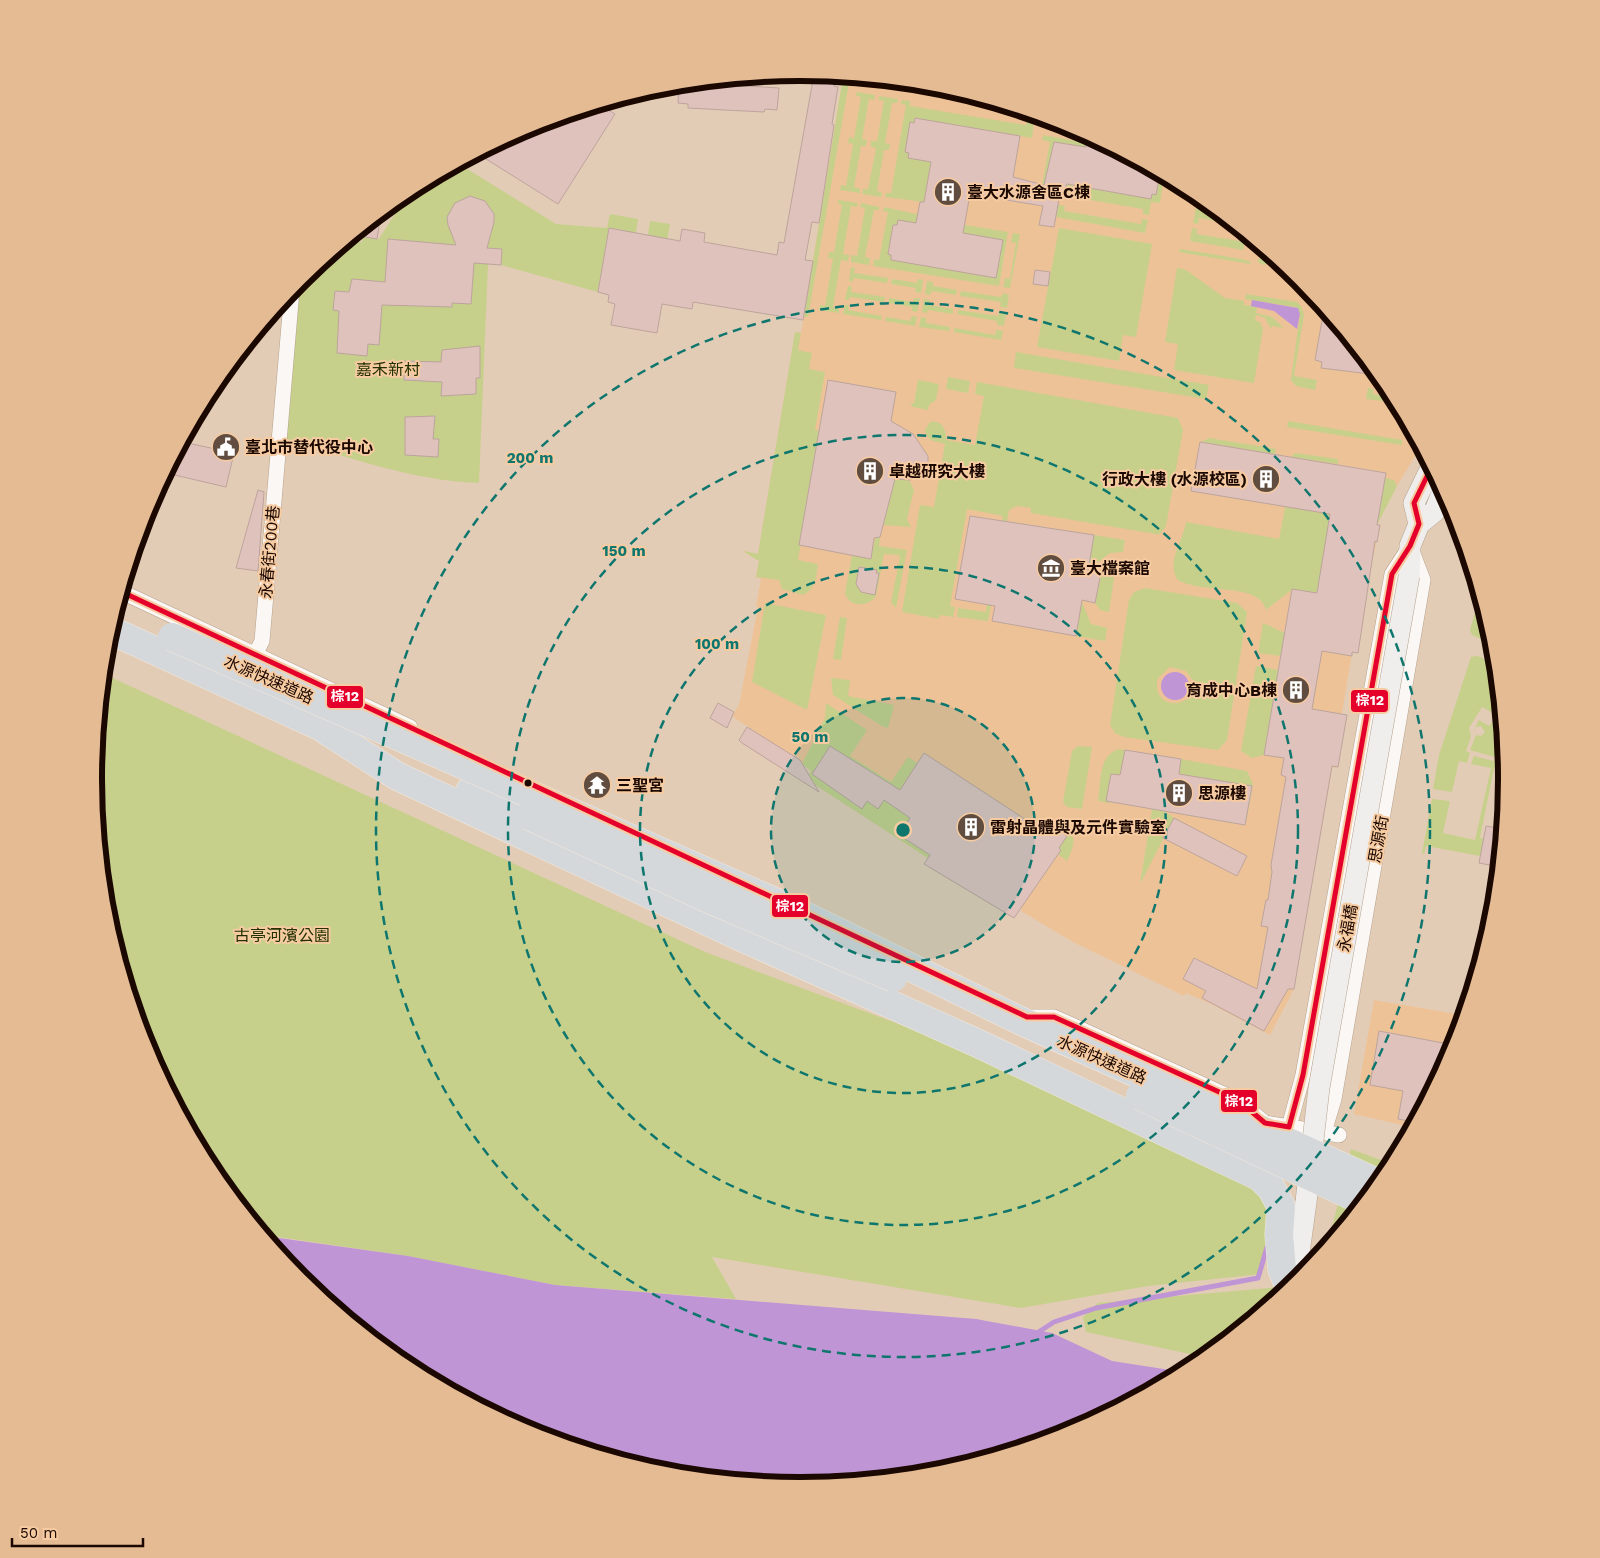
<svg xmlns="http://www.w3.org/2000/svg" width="1600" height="1558" viewBox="0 0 1600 1558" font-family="'Work Sans','Noto Sans TC',sans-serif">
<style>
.built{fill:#eec297}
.green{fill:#c6d08b;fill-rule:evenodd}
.water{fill:#bf95d5}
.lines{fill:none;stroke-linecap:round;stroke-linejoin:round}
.stream{stroke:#bf95d5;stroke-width:5}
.building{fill:#e0c2bc;stroke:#bca49d}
.street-casing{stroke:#b6a28d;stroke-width:16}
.secondary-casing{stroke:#b6a28d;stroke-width:22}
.highway-casing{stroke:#f2e8de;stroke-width:29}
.street{stroke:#fbf7f4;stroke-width:15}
.secondary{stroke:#efeeec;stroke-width:21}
.highway{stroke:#d5d8da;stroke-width:28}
.secondary-bridge-casing{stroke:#b6a28d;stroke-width:22;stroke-linecap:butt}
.highway-bridge-casing{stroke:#f2e8de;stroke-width:29;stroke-linecap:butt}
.secondary-bridge{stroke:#efeeec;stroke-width:21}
.highway-bridge{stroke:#d5d8da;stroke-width:28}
.bus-1-casing{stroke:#f7cba1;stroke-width:9}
.bus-1{stroke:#e4002b;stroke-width:5}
.ring{fill:none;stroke:#0f766e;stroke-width:2.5;stroke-dasharray:9 6}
.bus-dot{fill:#1b0800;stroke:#f7cba1;stroke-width:2}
.labels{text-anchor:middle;stroke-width:4;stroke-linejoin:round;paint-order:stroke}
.poi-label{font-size:16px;font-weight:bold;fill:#1b0800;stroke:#f7cba1;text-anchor:start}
.park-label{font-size:16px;fill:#223000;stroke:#f7cba1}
.street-label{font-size:16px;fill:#1b0800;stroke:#f7cba1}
.rim{fill:none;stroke:#1b0800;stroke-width:6}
.centre{fill:#0f766e;stroke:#f7cba1;stroke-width:2.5}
.ring-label{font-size:15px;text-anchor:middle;font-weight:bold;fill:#0f766e;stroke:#f7cba1;stroke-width:4;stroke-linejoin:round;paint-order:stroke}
.line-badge{stroke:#f7cba1;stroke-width:2}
.badge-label{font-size:14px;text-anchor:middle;font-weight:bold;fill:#fff}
</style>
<rect width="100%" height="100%" fill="#e3ccb5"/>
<!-- built -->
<path class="built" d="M843,77L938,86L1071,126L1193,192L1300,280L1388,387L1420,448L1397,486L1377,524L1380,525L1364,600L1366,601L1358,653H1352L1342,714L1347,715L1338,767L1332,768L1294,989L1270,1035L1211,1004L1186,993L1184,996L1073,942L1021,911L1022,908L989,886L930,855L928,858L806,779L811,771L802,764L798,757L795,755L788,763L778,747L732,716L739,705L758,607L756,606L761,579L756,577L759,561L743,551L758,554L795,332L801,333Z
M1374,1000L1463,1015L1453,1050L1411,1127L1354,1114Z"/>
<!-- green -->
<path class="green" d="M843,77H850L808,317L804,316Z
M857,92L875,95L874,100L869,99L862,139L867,140L866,146H861L854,187L860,189V193L840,190L841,185L846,186L853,144L848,143L849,137L854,138L861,97L856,96Z
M879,96L898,99L897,103H892L885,143L890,144L889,150H884L877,191L882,192L881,197L862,194L863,189H868L876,148L871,147V141H877L884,101L879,100Z
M902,100L910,101V106L1026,125L1027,121L1034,122L1032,138L915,118L914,123H910L905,152L909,153L908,157L931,160L924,202L885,197L886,193H891L906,105L901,104Z
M1043,135L1087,143L1086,149L1054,142L1045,179L1047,181L1151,199L1152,194L1156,195L1160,174L1164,177L1160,203L1151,202L1149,215L1143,214V209L1037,191L1042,185L1050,142L1042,140Z
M459,164L556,224L607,228L610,214L638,219L636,233L609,228L598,292L501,265L488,264L479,483C413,481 349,457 286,439L301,279L353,236V241L362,242L363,237L379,239L410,190Z
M838,200L858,203L857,207L851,206L843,254L849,255L848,261L841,260L833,307L839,309V313L819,310L820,305L825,306L833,259L828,258L829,252H834L842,205L838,203Z
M861,203L879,207V210H874L865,257L870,258L869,265L851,262V255L857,256L865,208L860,207Z
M1058,205L1065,206L1064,211L1141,224L1142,219L1148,220L1145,233L1056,217Z
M884,207L921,215L919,225L898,220L897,225H893L888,254L891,255V260L996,278L1003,240L958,232L959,224L1008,232L999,286L873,266L874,259L879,260L888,212L883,211Z
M1196,207L1215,210L1232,224L1199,218L1198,224L1193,223Z
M650,221L670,224L658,293L662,238L648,235Z
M1059,228L1152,244L1136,337L1123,335L1119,361L1037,347Z
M1192,228L1197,229V234L1245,242L1243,250L1190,241Z
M1013,233L1020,234L1010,288L1003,287L1005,278L1010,279L1016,243L1011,242Z
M1180,249L1241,259L1251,262L1250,264L1179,252Z
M1271,256L1277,261L1263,265L1258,262V259Z
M851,267L855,268L854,273L888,278L887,283L854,278L852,282L849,281Z
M1177,268L1186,270L1225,298L1244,301V305L1257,307L1256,313L1272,317L1284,328L1272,326L1271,329L1265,318L1256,315L1255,320L1260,322L1263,329L1254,383L1174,370L1178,344L1165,342Z
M892,279L917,283L918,279L923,280L921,293L915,292L916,288L891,284Z
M927,281L933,282V286L957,290L956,295L932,291L930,295L925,294Z
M848,286L852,287L851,292L885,297L884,302L850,297L849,300H845Z
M961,291L1001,297L1003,293L1009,295L1007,308L1000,307L1001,302L960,296Z
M1246,294L1297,302L1301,306L1304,315L1294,376L1317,380L1315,390L1296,386L1291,380L1300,314L1295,307L1245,299Z
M889,298L913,302L915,298H920L917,312L912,311V307L888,303Z
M924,299L930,300L929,305L953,309V314L928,310L927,313L922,312Z
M845,305H849L848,310L882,316L881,320L843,314Z
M958,310L998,316L999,312L1006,313L1004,326L997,325V321L957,314Z
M912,316L917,317L915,326L885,321L886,317L910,321Z
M921,317L926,318V323L950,327L949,331L919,327Z
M954,328L995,335L996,330L1003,331L1001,340L954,332Z
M795,332L801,333L798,350L812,353L809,369L825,372L815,430L820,431L798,560L818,564C816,577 816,589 803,595L782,589L779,580L756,577L759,561L743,551L758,554Z
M1016,352L1209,385L1206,399L1014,368Z
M948,377L970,381L968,393L946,389Z
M918,380L939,384L936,400L929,405L928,410L913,407L910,404L914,403Z
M977,382L1178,418L1183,430L1166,526L1160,534H1156L1031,513V508L1017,506L1009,510L988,621L957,617L958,608L986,612L1003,516L967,509L950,606L955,607L953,617L940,615L939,619L902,612L920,505L934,507L945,444C935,441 928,442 925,430L930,422C942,419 947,431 946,440L975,445L984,396L975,394Z
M1368,388L1373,389V394L1393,398L1402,413L1396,412L1383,401L1366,399Z
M1288,421L1402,440V445L1287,427Z
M1209,438L1276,449L1275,454L1201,442Z
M1295,453L1338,459V464L1291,457Z
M891,475L909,480L914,490L907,519L911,527L883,525Z
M1385,478L1394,480L1397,486L1377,525Z
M1285,507L1330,514L1340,597L1293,589L1292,592L1290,591L1266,610C1260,581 1198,595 1177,579C1166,561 1184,539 1186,522L1279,539Z
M1094,535L1125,540L1123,552L1110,553L1088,570Z
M876,536L880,537L879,546L907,550L896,608L891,602L900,557L898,555L884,554L876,596C868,607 849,608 845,593L852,555L870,559Z
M1111,564H1116L1109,612L1100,610L1095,603L1101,573Z
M1145,588L1237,603L1247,612L1227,740L1218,750L1124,737L1115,733L1110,725L1129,600L1134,592ZM1170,667L1186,671L1194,682L1192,694C1178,712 1151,702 1158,678Z
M1082,602L1091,624L1107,628L1105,641L1076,636Z
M1481,602L1490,632L1481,639L1472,635L1470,630L1475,612Z
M765,603L826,615L807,710L752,682Z
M840,617L847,618L841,660L833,659Z
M1263,623L1285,633L1281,656L1258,653Z
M1475,656L1481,657L1496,668L1498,693L1493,700L1497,703L1491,712L1482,707L1469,728L1471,736L1466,751L1470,753L1467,763L1459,761L1452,792L1433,789L1439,755L1471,657Z
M1256,666L1279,670L1264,755L1252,758L1241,751Z
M104,674L705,952L931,1036L1275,1197L1261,1274L1148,1286L1021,1308L712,1257L736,1299L555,1285L408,1256L265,1235L212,1171L147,1049L107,917L94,779Z
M831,678L850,680L848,696L894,705L888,728L882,726L833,695Z
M826,703L867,730L850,756L891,782L908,757L917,763L890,804L910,818L899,835L930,855L928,858L806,779L811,771L802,764L825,718Z
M1498,716L1500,717L1505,760L1470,750L1476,735L1481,736L1485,732L1481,726L1476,727L1473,732L1479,720L1489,726Z
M1078,746L1092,747L1082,809L1067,807L1063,802L1072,751Z
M1119,749L1125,750L1120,775L1111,774L1106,801L1115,804L1098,801C1101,783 1098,755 1119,749Z
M1474,756L1505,764L1506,770L1494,768L1480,838L1500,842L1496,859L1426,846L1424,854L1422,853L1432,799L1450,801L1443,833L1475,840L1491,768L1471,764Z
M1181,759L1247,771L1253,784L1246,825L1252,786L1179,774Z
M1152,809L1165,812L1174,818L1140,884Z
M1027,818C1056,821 1087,823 1067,861L1058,854Z
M1351,1149L1392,1164L1328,1244Z
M1291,1286L1204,1357L1086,1332L1083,1317L1098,1303Z"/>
<!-- water -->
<path class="water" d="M1252,300L1298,308L1300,314L1297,329L1274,311L1251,306Z
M1161 686a14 14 0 1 1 28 0a14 14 0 1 1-28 0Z
M265,1236L408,1256L555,1285L976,1319L1052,1333L1112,1361L1183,1372L1070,1432L938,1472L800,1485L662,1472L529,1432L407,1366L300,1278Z"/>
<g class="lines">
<!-- stream -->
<path class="stream" d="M1037,1333L1054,1322L1096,1308L1258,1278L1268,1244"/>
</g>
<!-- building -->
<path class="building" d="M814,74L836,76L834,86L838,87L832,124L834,125L819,223L812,222L805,260L813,261L803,320L693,302L692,309L662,304L657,333L611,325L615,304L608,302L609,295L598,292L609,228L680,241L682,229L705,233L704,242L777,255L779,242L784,243Z
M698,83L779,88L777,110L765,109L764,112L725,110L688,108V104L678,103L679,84Z
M600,105L615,114L558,204L478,154L530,126Z
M915,118L1020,136L1013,177L1044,185L1054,142L1086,147L1088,136L1160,174L1156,195L1152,194L1151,199L1067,184L1059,199L1054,227L1039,225L1043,206L970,194L963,233L1003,240L996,278L891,260V255L888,254L893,225H897L898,220L916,223L920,202H924L931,162L908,158L909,153L905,152L910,122L914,123Z
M470,196L485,201L494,214V222L487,248L502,249L501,265L474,263L471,304L452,303V307L382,305L379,345L368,344L367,356L337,353L339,311L333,310L335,291L349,292L352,279L385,282L388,239L456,245L448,225L447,217L455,203Z
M381,213L377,239L354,235L363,228Z
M1035,270L1050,272L1048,286L1033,284Z
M1324,309L1378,375L1321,368L1322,362L1315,360Z
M480,346V378H476V394L441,396L442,382L404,380V361L441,362L442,350Z
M828,380L896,392L891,421L913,434L928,456V468L921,478L909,480L895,479L880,537L874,538L871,559L799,545Z
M435,416L433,439H439L438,457L405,455V417Z
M183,442L234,453L226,487L166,473Z
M1200,442L1386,473L1377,525H1380L1377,542L1375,541L1358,653L1352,652V656L1322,651L1312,709L1347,715L1338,767L1332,766L1294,989H1288L1264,1031L1202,998L1206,991L1183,979L1194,958L1257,989L1268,927L1261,926L1266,900H1268L1272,872L1271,865L1286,777L1281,775L1284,758L1264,755L1292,589L1317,593L1330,514L1191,491Z
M258,490L264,492L258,571L236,568Z
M970,516L1094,535L1088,571L1101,573L1095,603L1082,600L1076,636L992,621L995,606L955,599Z
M859,567L877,570L876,573H879L875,595L861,592L856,584Z
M718,703L734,712L727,728L710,718Z
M747,727L800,760L819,792L742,743L739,740Z
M830,746L900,790L924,753L1043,831L1048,824L1067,836L1059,848L1061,850L1014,918L924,864L930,855L899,835L910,818L884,800L878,809L867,801L862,809L812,774Z
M1125,750L1181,759L1179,774L1252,786L1245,825L1106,801L1111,774L1120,775Z
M1174,818L1247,856L1237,876L1163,838Z
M1486,826L1502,829L1495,866L1479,863Z
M1379,1031L1454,1045L1414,1122L1398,1119L1403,1091L1370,1085Z"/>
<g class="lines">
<defs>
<path id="street" d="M122,592L410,727
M255,655L262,641L292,290
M1026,1017H1054L1239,1101L1265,1123L1339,1135
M1289,1127L1303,1075L1392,574L1409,548
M1324,1132L1334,1099L1423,580L1413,554"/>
<path id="secondary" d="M1419,524L1414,503L1431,468
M1409,576L1410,546L1419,524L1435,511L1443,491
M1295,1282L1306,1202"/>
<path id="highway" d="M110,630L341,736
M324,729L397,776L743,938L977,1043L1260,1177L1271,1188L1281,1206L1279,1235L1282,1269L1289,1287
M470,791L529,816"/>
</defs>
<!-- street casing -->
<use href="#street" class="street-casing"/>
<!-- secondary casing -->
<use href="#secondary" class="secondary-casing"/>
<!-- highway casing -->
<use href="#highway" class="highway-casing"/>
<!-- street -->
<use href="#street" class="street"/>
<!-- secondary -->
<use href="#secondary" class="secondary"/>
<!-- highway -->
<use href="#highway" class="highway"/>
<defs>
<path id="secondary-bridge" d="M1306,1202L1319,1088L1409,576"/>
<path id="highway-bridge" d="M172,637L789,908L1021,1021L1378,1183
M529,816L713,901L893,978
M1140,1096L1363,1201"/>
</defs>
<!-- secondary-bridge casing -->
<use href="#secondary-bridge" class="secondary-bridge-casing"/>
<!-- highway-bridge casing -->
<use href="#highway-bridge" class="highway-bridge-casing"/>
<!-- secondary-bridge -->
<use href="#secondary-bridge" class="secondary-bridge"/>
<!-- highway-bridge -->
<use href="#highway-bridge" class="highway-bridge"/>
<defs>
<path id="bus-1" d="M122,592L1027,1017H1054L1239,1101L1265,1123L1289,1127L1303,1075L1392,574L1410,546L1419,524L1414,503L1431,468"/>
</defs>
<!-- bus-1 casing -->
<use href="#bus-1" class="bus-1-casing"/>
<!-- bus-1 -->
<use href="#bus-1" class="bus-1"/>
</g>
<!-- distance rings -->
<circle cx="903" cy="830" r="132" fill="#0f766e" fill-opacity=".12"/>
<g class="ring">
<circle cx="903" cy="830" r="132"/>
<circle cx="903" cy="830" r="263"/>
<circle cx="903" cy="830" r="395"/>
<circle cx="903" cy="830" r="527"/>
</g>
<!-- icons -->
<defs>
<symbol id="building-disc" viewBox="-11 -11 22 22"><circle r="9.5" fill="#614d3f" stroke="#f7cba1"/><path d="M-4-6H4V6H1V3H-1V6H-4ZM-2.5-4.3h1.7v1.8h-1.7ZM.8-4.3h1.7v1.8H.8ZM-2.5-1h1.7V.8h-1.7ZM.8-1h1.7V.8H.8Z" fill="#fff"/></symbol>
<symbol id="civic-disc" viewBox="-11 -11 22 22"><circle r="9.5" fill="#614d3f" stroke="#f7cba1"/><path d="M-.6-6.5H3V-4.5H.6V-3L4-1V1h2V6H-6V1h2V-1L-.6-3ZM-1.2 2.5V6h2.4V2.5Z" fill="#fff"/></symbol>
<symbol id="museum-disc" viewBox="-11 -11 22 22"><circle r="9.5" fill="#614d3f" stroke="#f7cba1"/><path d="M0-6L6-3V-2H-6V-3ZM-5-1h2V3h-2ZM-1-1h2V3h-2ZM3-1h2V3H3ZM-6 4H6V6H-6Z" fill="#fff"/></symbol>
<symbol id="temple-disc" viewBox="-11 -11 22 22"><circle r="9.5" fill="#614d3f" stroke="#f7cba1"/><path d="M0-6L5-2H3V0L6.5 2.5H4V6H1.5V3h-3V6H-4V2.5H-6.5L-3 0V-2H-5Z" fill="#fff"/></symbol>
</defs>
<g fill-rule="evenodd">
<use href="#building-disc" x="932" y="176" width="32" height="32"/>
<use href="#civic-disc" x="210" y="431" width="32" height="32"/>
<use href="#building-disc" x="854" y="455" width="32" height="32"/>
<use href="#building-disc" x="1250" y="463" width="32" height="32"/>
<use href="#museum-disc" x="1035" y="552" width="32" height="32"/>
<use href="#building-disc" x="1280" y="674" width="32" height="32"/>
<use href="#temple-disc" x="581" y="769" width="32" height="32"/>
<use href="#building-disc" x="1163" y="777" width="32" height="32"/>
<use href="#building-disc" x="955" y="811" width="32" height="32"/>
</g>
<!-- markers -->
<circle class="bus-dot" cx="528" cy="783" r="4.5"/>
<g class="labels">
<!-- poi labels -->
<g class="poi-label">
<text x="967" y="198">臺大水源舍區C棟</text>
<text x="245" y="453">臺北市替代役中心</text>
<text x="889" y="477">卓越研究大樓</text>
<text x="1247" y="485" text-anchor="end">行政大樓 (水源校區)</text>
<text x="1070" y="574">臺大檔案館</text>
<text x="1277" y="696" text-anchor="end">育成中心B棟</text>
<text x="616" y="791">三聖宮</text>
<text x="1198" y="799">思源樓</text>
<text x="990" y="833">雷射晶體與及元件實驗室</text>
</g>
<!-- park labels -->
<g class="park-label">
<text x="388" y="375">嘉禾新村</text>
<text x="282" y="941">古亭河濱公園</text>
</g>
<!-- street labels -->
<g class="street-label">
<text transform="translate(269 552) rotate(-85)" y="6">永春街200巷</text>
<text transform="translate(269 679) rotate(24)" y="6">水源快速道路</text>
<text transform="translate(1378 839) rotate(-80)" y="6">思源街</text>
<text transform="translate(1347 928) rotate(-80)" y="6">永福橋</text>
<text transform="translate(1102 1059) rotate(24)" y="6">水源快速道路</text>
</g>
</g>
<!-- crop -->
<path d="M0 0H1600V1558H0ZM102 779a698 698 0 1 1 1396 0a698 698 0 1 1-1396 0Z" fill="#e5bb94" fill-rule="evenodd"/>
<path class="rim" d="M102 779a698 698 0 1 1 1396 0a698 698 0 1 1-1396 0Z"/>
<circle cx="903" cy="830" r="8" class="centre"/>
<g class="ring-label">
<text x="530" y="463">200 m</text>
<text x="624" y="556">150 m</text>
<text x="717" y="649">100 m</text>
<text x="810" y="742">50 m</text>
</g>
<g class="line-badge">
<rect x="326" y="685" width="38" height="24" rx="5" fill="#e4002b"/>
<rect x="1350" y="689" width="39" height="24" rx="5" fill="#e4002b"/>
<rect x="771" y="894" width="38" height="24" rx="5" fill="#e4002b"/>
<rect x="1220" y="1089" width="38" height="24" rx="5" fill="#e4002b"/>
</g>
<g class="badge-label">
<text x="345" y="701">棕12</text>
<text x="1370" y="705">棕12</text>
<text x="790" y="911">棕12</text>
<text x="1239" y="1106">棕12</text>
</g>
<!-- scale -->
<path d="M12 1538v8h131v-8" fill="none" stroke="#1b0800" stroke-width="2.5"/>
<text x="20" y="1538" font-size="15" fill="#1b0800" stroke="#f7cba1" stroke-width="4" paint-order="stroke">50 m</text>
</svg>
